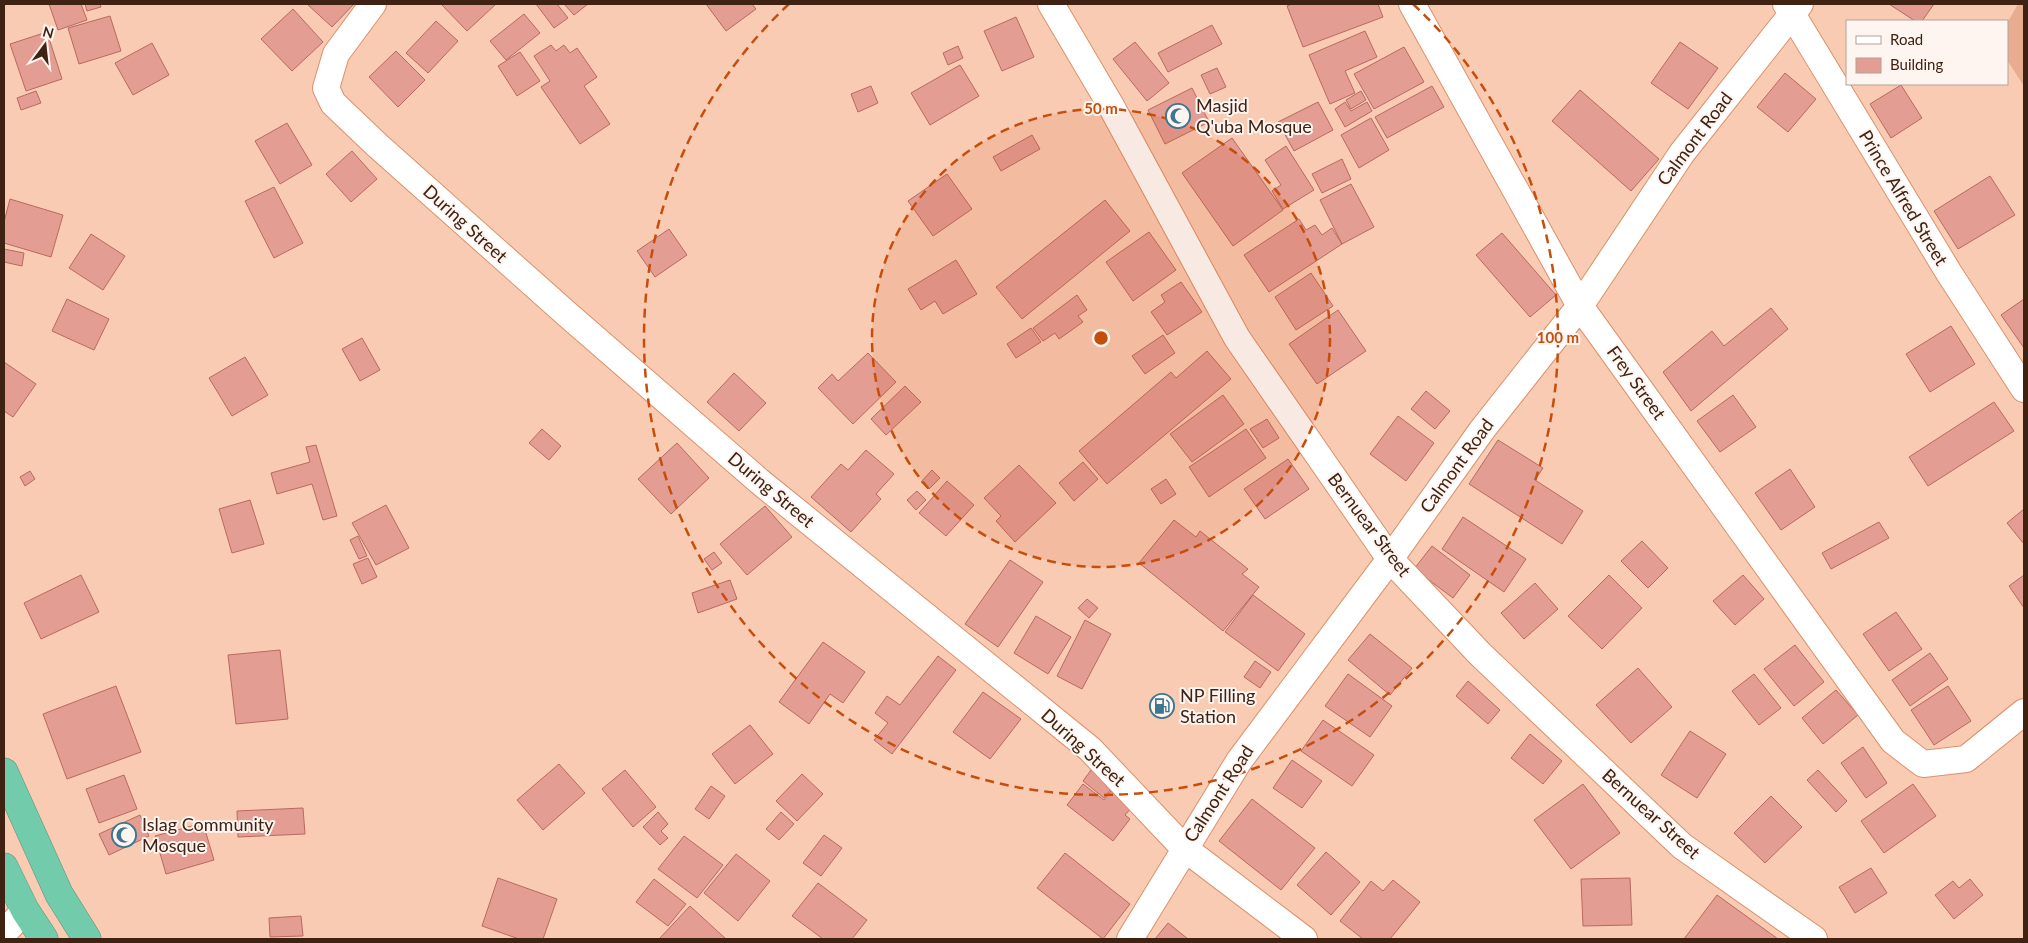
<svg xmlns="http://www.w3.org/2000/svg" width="2028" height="943" viewBox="0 0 2028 943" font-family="Lato,sans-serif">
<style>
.green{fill:#e8ad90}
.building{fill:#e39d93;stroke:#b9695f}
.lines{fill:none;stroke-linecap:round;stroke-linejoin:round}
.street-casing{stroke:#da916b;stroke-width:28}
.highway-casing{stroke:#609075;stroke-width:29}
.street{stroke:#fff;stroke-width:26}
.highway{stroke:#72ccab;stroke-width:28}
.ring{fill:none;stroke:#c64e0d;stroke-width:2.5;stroke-dasharray:9 6}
.labels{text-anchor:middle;stroke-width:4;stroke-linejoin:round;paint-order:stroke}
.poi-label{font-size:18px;fill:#3f2212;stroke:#fef5f1;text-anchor:start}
.street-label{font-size:18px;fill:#3f2212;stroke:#fef5f1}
.centre{fill:#c64e0d;stroke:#fef5f1;stroke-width:2.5}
.ring-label{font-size:15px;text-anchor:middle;font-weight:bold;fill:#c64e0d;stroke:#fef5f1;stroke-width:4;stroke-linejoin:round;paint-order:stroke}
</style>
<rect width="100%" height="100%" fill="#facbb3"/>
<!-- green -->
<path class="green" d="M2018,4H2024V86L2007,60V23Z"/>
<!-- building -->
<path class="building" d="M49,4H81L87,20L58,30Z
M85,4H100L101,7L87,11Z
M307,4H354L332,27Z
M441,4H496L467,31Z
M536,4H557L568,18L554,28Z
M564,4H588L574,15Z
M706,4H752L756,9L726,31Z
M1292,4H1378L1383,17L1303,47L1287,6Z
M1889,4H1934L1922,21H1915Z
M293,9L323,42L292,71L261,39Z
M524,14L540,33L506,60L490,41Z
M110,16L121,51L79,64L68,28Z
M1016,17L1034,57L1002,71L984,31Z
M436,21L458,41L428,73L406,53Z
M1212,25L1222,44L1168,72L1158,53Z
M1365,31L1377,57L1345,71L1355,93L1330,104L1309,55Z
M47,32L62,79L26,91L10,44Z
M1135,42L1169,83L1147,101L1113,59Z
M1680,42L1718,68L1688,109L1651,83Z
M152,43L169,75L133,95L115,63Z
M551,45L556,51L564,45L570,53L577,48L597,77L584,86L610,124L580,144L541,87L550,81L534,56Z
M958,46L963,58L948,65L943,53Z
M1404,47L1424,82L1374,109L1354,74Z
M396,51L425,80L398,107L369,77Z
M520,52L540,81L517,96L498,66Z
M960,65L979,96L930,125L911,93Z
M1217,68L1226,87L1210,94L1201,75Z
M1785,73L1816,99L1788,132L1757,107Z
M1901,85L1922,118L1891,138L1870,104Z
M871,86L878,103L858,112L851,94Z
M1432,86L1444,107L1387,138L1375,117Z
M1192,88L1209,122L1165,144L1148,110Z
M1580,90L1659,159L1631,191L1552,121Z
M36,91L41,103L21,110L17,98Z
M1361,91L1366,100L1351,109L1346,100Z
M1318,102L1333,130L1294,151L1278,122Z
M1345,102L1351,111L1367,102L1372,111L1345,127L1335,109Z
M1371,118L1389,150L1359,168L1341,135Z
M287,123L312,165L280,184L255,141Z
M1032,135L1040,149L1001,171L993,157Z
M1232,138L1283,210L1233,246L1182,173Z
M1286,146L1314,190L1283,209L1272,191L1281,185L1265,160Z
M352,151L377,179L351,202L326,174Z
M1342,159L1351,179L1322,193L1312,174Z
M947,174L972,209L933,236L908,201Z
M1990,176L2015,215L1958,249L1934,211Z
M1351,184L1374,227L1342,244L1320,200Z
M274,187L303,243L274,258L245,201Z
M10,199L63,215L51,257L4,243V222Z
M1105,200L1130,231L1022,319L996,287Z
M1299,219L1306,230L1315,225L1322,235L1332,228L1342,244L1269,292L1244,255Z
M669,229L687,255L655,277L637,251Z
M1149,232L1176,270L1133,301L1106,262Z
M1502,233L1556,295L1530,317L1476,255Z
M91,234L125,256L103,290L69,268Z
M4,249L24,253L22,266L4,262Z
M956,260L977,294L943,314L935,301L921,310L908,289Z
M1311,273L1333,306L1296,330L1275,297Z
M1181,282L1202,312L1167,335L1151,312L1165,302L1161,295Z
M1077,295L1087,310L1078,316L1083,322L1059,339L1055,333L1043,341L1033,328Z
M67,299L109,319L94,350L52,331Z
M2024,299V348L2001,315Z
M1771,308L1788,329L1691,411L1663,372L1712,331L1724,346Z
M1338,310L1366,351L1317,384L1289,344Z
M1951,326L1975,364L1930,392L1906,354Z
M1031,328L1041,342L1016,358L1007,344Z
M1163,335L1175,353L1145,374L1132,356Z
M362,338L380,370L360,381L342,349Z
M1207,351L1231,379L1107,484L1079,451L1171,372L1176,378Z
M868,353L896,382L853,424L818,388L832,374L838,381Z
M245,357L268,395L232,416L209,378Z
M4,362L36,384L13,417L4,411Z
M734,373L766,403L739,431L707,402Z
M905,386L921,402L886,435L871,419Z
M1426,391L1450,411L1435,429L1411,409Z
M1223,395L1244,424L1192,462L1170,434Z
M1733,395L1756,427L1720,452L1697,421Z
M1994,402L2014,431L1928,486L1909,457Z
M1398,416L1434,443L1406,481L1370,454Z
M1267,419L1279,438L1263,448L1250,429Z
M542,429L561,446L549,460L529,443Z
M1246,429L1266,458L1209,497L1189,467Z
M1498,440L1543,468L1535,480L1583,511L1562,544L1469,484Z
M677,443L709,478L671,514L638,479Z
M316,445L337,516L323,520L312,484L277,494L271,473L310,462L306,447Z
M866,450L894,474L876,494L881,499L851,532L811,497L841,464L848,470Z
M1288,459L1309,489L1265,519L1244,489Z
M1083,462L1098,479L1074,501L1059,483Z
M1019,465L1056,503L1015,542L996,521L1001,516L984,498Z
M1790,469L1815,507L1781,530L1755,493Z
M932,470L940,478L929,489L921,482Z
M30,471L35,479L25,486L20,477Z
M1166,479L1176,494L1161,504L1151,489Z
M947,481L974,505L946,536L919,513Z
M917,491L926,500L916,510L907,500Z
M250,500L264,544L232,553L219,509Z
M386,505L409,548L376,565L352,523Z
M765,506L792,537L747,575L720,544Z
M2024,509V544L2007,523Z
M1463,517L1526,559L1504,592L1442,549Z
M1174,520L1196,537L1200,531L1248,569L1242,574L1259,587L1223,631L1139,563Z
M1879,522L1889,538L1831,569L1822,553Z
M358,536L367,556L359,559L350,540Z
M1642,541L1668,568L1648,588L1621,561Z
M1432,546L1470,575L1453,598L1414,569Z
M714,552L722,563L712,570L704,559Z
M368,558L377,577L362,584L353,564Z
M1010,560L1043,582L998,647L965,624Z
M81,575L99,612L41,639L24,603Z
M1609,575L1642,608L1602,649L1568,616Z
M1743,575L1764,599L1735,625L1713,601Z
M2024,575V608L2009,586Z
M730,580L737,599L698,613L692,593Z
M1535,583L1558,609L1524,639L1501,613Z
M1253,595L1305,634L1278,671L1225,632Z
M1087,599L1098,608L1089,618L1078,608Z
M1896,612L1922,649L1889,671L1863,634Z
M1036,616L1071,637L1048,674L1014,653Z
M1085,620L1111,634L1082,689L1057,676Z
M1370,634L1412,668L1390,695L1348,660Z
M823,642L865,672L843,703L830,694L809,724L779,702Z
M1795,645L1824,682L1794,706L1764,669Z
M280,650L288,719L236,724L228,655Z
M1930,653L1948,679L1910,706L1892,680Z
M938,656L956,670L892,754L874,740L888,723L875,713L887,696L900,705Z
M1255,661L1271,672L1260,688L1244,677Z
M1638,668L1672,707L1631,743L1596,705Z
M1348,674L1392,706L1370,737L1325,706Z
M1754,674L1781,708L1759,725L1732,691Z
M1468,681L1500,710L1488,724L1456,696Z
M116,686L141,752L67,779L43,714Z
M1948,686L1971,721L1934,745L1911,710Z
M1836,690L1858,715L1823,744L1802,718Z
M983,692L1021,719L990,759L953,732Z
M1323,720L1374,755L1352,786L1301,751Z
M750,725L773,754L735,784L712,754Z
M1690,731L1726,754L1697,798L1661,775Z
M1530,734L1562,761L1543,784L1511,758Z
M1863,747L1887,783L1866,798L1841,763Z
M1292,760L1322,781L1302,808L1273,788Z
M559,764L585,793L543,830L517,800Z
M625,770L656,807L633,827L602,789Z
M1091,770L1113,786L1104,798L1083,781Z
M1818,770L1847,801L1836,812L1807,780Z
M802,774L823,794L797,821L776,801Z
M124,775L137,809L99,823L86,789Z
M1083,784L1104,800L1111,791L1132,807L1125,815L1130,819L1113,841L1067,805Z
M1583,784L1620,833L1571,869L1534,820Z
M1913,784L1936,816L1884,853L1861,821Z
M711,786L725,796L709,819L695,809Z
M1771,796L1802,827L1765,863L1734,833Z
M1252,799L1315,848L1281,890L1219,841Z
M303,808L305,834L238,837L237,811Z
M658,812L668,824L661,831L668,838L660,845L643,827Z
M781,812L794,824L779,840L766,829Z
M140,815L149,836L109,855L99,834Z
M203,823L214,860L166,874L155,836Z
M824,835L842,848L821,876L803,863Z
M684,836L723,865L697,898L658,869Z
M1326,852L1360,882L1331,915L1297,885Z
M1065,853L1130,904L1103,939L1037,888Z
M736,854L770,881L738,921L704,893Z
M1871,868L1887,893L1855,913L1839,887Z
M498,878L557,899L543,939H519L482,926Z
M1630,878L1632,925L1583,926L1581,879Z
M654,879L686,904L668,926L636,902Z
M1970,879L1983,895L1954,919L1935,895L1953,881L1959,888Z
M1393,880L1420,902L1390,939H1363L1340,921L1371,881L1383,891Z
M818,883L867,920L852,939H823L792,916Z
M1717,895L1778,939H1684Z
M690,906L726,939H659Z
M301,916L303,936L270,937L269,918Z
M1168,923L1188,939H1155Z"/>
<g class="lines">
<defs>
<path id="street" d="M373,4L336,54L326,88L333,103L377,145L568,315L759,481L1090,749L1184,848L1304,939
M1051,4L1110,104L1237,338L1390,559L1480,654L1682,846L1814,939
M1412,4L1580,306L1893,741L1923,764L1966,759L2024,712
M1786,4L1949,273L2024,389
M4,933L25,910
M1130,939L1239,761L1390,559L1482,430L1580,306L1682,153L1800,4"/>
<path id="highway" d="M4,772L59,894L87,939
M4,867L25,910L44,939"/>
</defs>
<!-- street casing -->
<use href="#street" class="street-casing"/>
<!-- highway casing -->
<use href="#highway" class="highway-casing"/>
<!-- street -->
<use href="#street" class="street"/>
<!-- highway -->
<use href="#highway" class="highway"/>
</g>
<!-- distance rings -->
<circle cx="1101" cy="338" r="229" fill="#c64e0d" fill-opacity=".12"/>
<g class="ring">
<circle cx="1101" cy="338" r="229"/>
<path d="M1413 4A457 457 0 1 1 789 4"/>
</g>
<!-- icons -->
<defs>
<symbol id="mosque-ring" viewBox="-11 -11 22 22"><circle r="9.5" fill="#fef5f1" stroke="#3c768f" stroke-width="1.5"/><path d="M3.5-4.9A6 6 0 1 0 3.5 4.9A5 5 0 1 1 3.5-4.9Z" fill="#3c768f"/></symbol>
<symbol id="fuel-ring" viewBox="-11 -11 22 22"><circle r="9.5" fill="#fef5f1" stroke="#3c768f" stroke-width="1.5"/><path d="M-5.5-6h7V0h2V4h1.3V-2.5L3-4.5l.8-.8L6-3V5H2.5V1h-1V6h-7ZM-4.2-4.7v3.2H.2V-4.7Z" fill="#3c768f"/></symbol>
</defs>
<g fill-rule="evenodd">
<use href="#mosque-ring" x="1164" y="102" width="28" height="28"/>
<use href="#fuel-ring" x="1148" y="692" width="28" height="28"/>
<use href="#mosque-ring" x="110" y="821" width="28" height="28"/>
</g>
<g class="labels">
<!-- poi labels -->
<g class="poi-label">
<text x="1196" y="112">Masjid<tspan x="1196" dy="21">Q'uba Mosque</tspan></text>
<text x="1180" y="702">NP Filling<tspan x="1180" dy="21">Station</tspan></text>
<text x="142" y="831">Islag Community<tspan x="142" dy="21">Mosque</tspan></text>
</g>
<!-- street labels -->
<g class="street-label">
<text transform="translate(1695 139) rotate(-53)" y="6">Calmont Road</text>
<text transform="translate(1903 198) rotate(59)" y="6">Prince Alfred Street</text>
<text transform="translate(465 224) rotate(42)" y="6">During Street</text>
<text transform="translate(1636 383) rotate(54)" y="6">Frey Street</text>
<text transform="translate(1457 466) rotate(-54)" y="6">Calmont Road</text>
<text transform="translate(771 490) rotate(40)" y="6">During Street</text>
<text transform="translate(1369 525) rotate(53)" y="6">Bernuear Street</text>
<text transform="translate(1083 748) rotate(42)" y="6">During Street</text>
<text transform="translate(1219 794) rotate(-57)" y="6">Calmont Road</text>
<text transform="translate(1651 814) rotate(42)" y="6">Bernuear Street</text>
</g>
</g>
<circle cx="1101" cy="338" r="8" class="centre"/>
<g class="ring-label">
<text x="1101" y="114">50 m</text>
<text x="1558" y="343">100 m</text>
</g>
<!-- border -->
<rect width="2028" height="943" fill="none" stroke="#3f2212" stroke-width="10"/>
<!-- legend -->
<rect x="1846" y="20" width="162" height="65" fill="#fef5f1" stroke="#b2a198"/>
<rect x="1856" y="36" width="25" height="8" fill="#ffffff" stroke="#b2a198"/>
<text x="1890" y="45" font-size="15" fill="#3f2212">Road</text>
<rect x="1856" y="58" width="25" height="15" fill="#e39d93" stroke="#b2a198"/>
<text x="1890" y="70" font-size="15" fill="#3f2212">Building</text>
<!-- north arrow -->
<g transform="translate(45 45) rotate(15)" stroke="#fef5f1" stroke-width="4" paint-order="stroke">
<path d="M0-4L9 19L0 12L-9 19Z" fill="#3f2212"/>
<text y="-8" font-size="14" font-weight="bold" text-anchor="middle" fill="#3f2212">N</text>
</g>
</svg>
